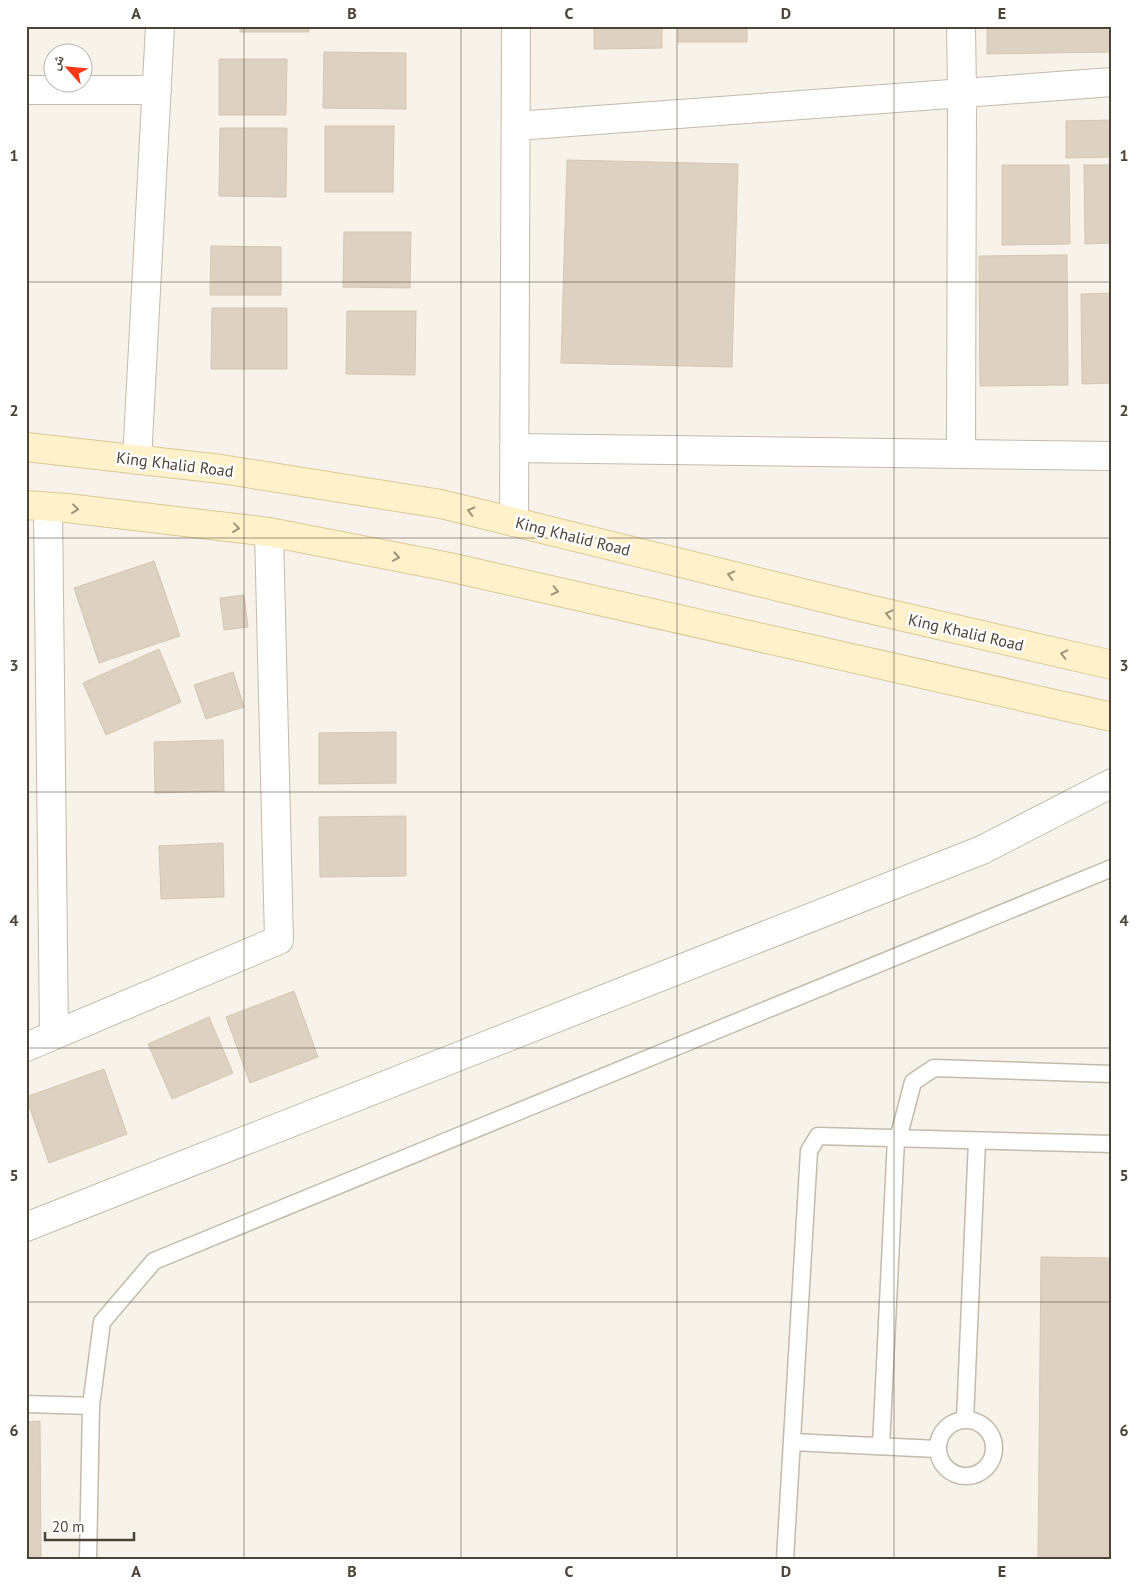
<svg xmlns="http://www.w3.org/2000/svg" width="1138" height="1585" viewBox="0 0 1138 1585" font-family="'PT Sans','Noto Naskh Arabic',sans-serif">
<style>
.building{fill:#ddd1c1;stroke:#d5c6b0}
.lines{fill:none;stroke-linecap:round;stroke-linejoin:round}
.lane-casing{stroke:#c3bbab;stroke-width:19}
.street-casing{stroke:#c3bbab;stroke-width:30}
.secondary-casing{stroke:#dcc795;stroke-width:30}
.lane{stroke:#fff;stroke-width:16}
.street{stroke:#fff;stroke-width:28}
.secondary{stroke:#fff2cb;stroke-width:28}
.oneway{stroke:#9d927a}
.grid{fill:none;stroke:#4c4337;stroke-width:1;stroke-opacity:0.55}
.labels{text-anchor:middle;stroke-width:5;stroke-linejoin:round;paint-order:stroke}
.street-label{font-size:16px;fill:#4c4337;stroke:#fff}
.neatline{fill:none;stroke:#4c4337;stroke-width:2}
.grid-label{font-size:16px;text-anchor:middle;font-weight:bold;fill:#4c4337}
</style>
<rect width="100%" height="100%" fill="#f7f3ea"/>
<!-- building -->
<path class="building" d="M240,26H309V32H240Z
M594,26H662V48L594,49Z
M678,26H747V42H678Z
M987,26H1112V52L987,54Z
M324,52L406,53V109L323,108Z
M219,59H287L286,115H219Z
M1112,120V157L1066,158V121Z
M325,126H394L393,192H325Z
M220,128H287L286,197L219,196Z
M26,149H27V233H26Z
M567,160L738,164L732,367L561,363Z
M1002,165H1069L1070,244L1002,245Z
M1084,165H1112V243L1085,244Z
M344,232H411L410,288L343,287Z
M211,246L281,247V295H210Z
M1067,255L1068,385L980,386L979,256Z
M1112,293V383L1082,384L1081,294Z
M212,308H287V369H211Z
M347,311H416L415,375L346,374Z
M154,561L180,636L99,663L74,588Z
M244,595L248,627L224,630L220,598Z
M159,649L181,702L106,735L83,683Z
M233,672L244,707L206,719L194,685Z
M396,732V783L319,784V733Z
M223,740L224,791L155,793L154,742Z
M406,816V876L320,877L319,817Z
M223,843L224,897L161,899L159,846Z
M294,991L318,1057L250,1083L226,1017Z
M209,1017L233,1073L172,1099L148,1044Z
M104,1069L127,1134L49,1163L26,1097Z
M1041,1257L1112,1258V1559H1038Z
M40,1421L41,1559H26V1422Z"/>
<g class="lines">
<defs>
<path id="lane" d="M898,1139L913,1082L934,1068L1112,1074
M26,1404L91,1406
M965,1420L977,1141
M938 1448a28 28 0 1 1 56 0a28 28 0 1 1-56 0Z
M792,1442L937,1449
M881,1446L896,1139
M88,1559L91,1406L102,1322L154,1261L1112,868
M785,1559L809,1151L818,1136L1112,1144"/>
<path id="street" d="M26,90H157
M516,126L1112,82
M514,448L1112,456
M961,454L962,93L961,26
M137,460L160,26
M48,507L54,1035
M514,522L516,26
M26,1047L279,940L269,532
M26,1227L982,850L1112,783"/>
<path id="secondary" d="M26,447L221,469L441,504L856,606L1112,665
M26,505L67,508L269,532L449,567L1112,717"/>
</defs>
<!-- lane casing -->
<use href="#lane" class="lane-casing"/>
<!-- street casing -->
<use href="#street" class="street-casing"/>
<!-- secondary casing -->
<use href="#secondary" class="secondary-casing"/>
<!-- lane -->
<use href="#lane" class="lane"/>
<!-- street -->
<use href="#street" class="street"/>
<!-- secondary -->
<use href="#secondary" class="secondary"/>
</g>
<!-- one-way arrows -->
<defs><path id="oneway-chevron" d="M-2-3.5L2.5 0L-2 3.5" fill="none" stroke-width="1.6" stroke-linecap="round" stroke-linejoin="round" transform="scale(1.25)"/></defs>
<g class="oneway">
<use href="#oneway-chevron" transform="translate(75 509) rotate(7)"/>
<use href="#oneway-chevron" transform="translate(471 511) rotate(-166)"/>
<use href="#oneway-chevron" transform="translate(236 528) rotate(7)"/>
<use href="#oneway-chevron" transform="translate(396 557) rotate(11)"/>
<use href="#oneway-chevron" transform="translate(731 575) rotate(-166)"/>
<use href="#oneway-chevron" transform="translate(555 591) rotate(13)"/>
<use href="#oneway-chevron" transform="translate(889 614) rotate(-167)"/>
<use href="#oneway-chevron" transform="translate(1064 654) rotate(-167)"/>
</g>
<!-- grid -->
<path class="grid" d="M244,26V1559M461,26V1559M677,26V1559M894,26V1559M26,282H1112M26,538H1112M26,792H1112M26,1048H1112M26,1302H1112"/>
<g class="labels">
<!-- street labels -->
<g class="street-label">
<text transform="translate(175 464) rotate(7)" y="6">King Khalid Road</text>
<text transform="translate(573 536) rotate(14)" y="6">King Khalid Road</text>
<text transform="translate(966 632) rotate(13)" y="6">King Khalid Road</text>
</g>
</g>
<!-- border -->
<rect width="1138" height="1585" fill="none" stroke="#ffffff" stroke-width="55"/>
<!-- north arrow -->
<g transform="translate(68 68) rotate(297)"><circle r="24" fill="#ffffff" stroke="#b7b4af"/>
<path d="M0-4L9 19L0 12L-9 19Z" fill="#ff3818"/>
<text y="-8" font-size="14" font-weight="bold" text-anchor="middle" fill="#4c4337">ش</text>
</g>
<!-- scale -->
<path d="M45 1532v8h89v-8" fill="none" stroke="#4c4337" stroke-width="2.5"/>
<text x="52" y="1532" font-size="15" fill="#4c4337" stroke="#ffffff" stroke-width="4" paint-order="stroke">20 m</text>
<rect x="28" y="28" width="1082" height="1530" class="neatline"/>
<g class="grid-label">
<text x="136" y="19">A</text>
<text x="352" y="19">B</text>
<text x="569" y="19">C</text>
<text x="786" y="19">D</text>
<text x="1002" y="19">E</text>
<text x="14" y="161">1</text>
<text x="1124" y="161">1</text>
<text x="14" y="416">2</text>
<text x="1124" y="416">2</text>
<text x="14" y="671">3</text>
<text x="1124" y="671">3</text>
<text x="14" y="926">4</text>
<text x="1124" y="926">4</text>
<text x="14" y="1181">5</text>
<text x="1124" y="1181">5</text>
<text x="14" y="1436">6</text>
<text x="1124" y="1436">6</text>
<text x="136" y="1577">A</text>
<text x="352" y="1577">B</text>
<text x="569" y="1577">C</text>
<text x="786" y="1577">D</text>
<text x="1002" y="1577">E</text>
</g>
</svg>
